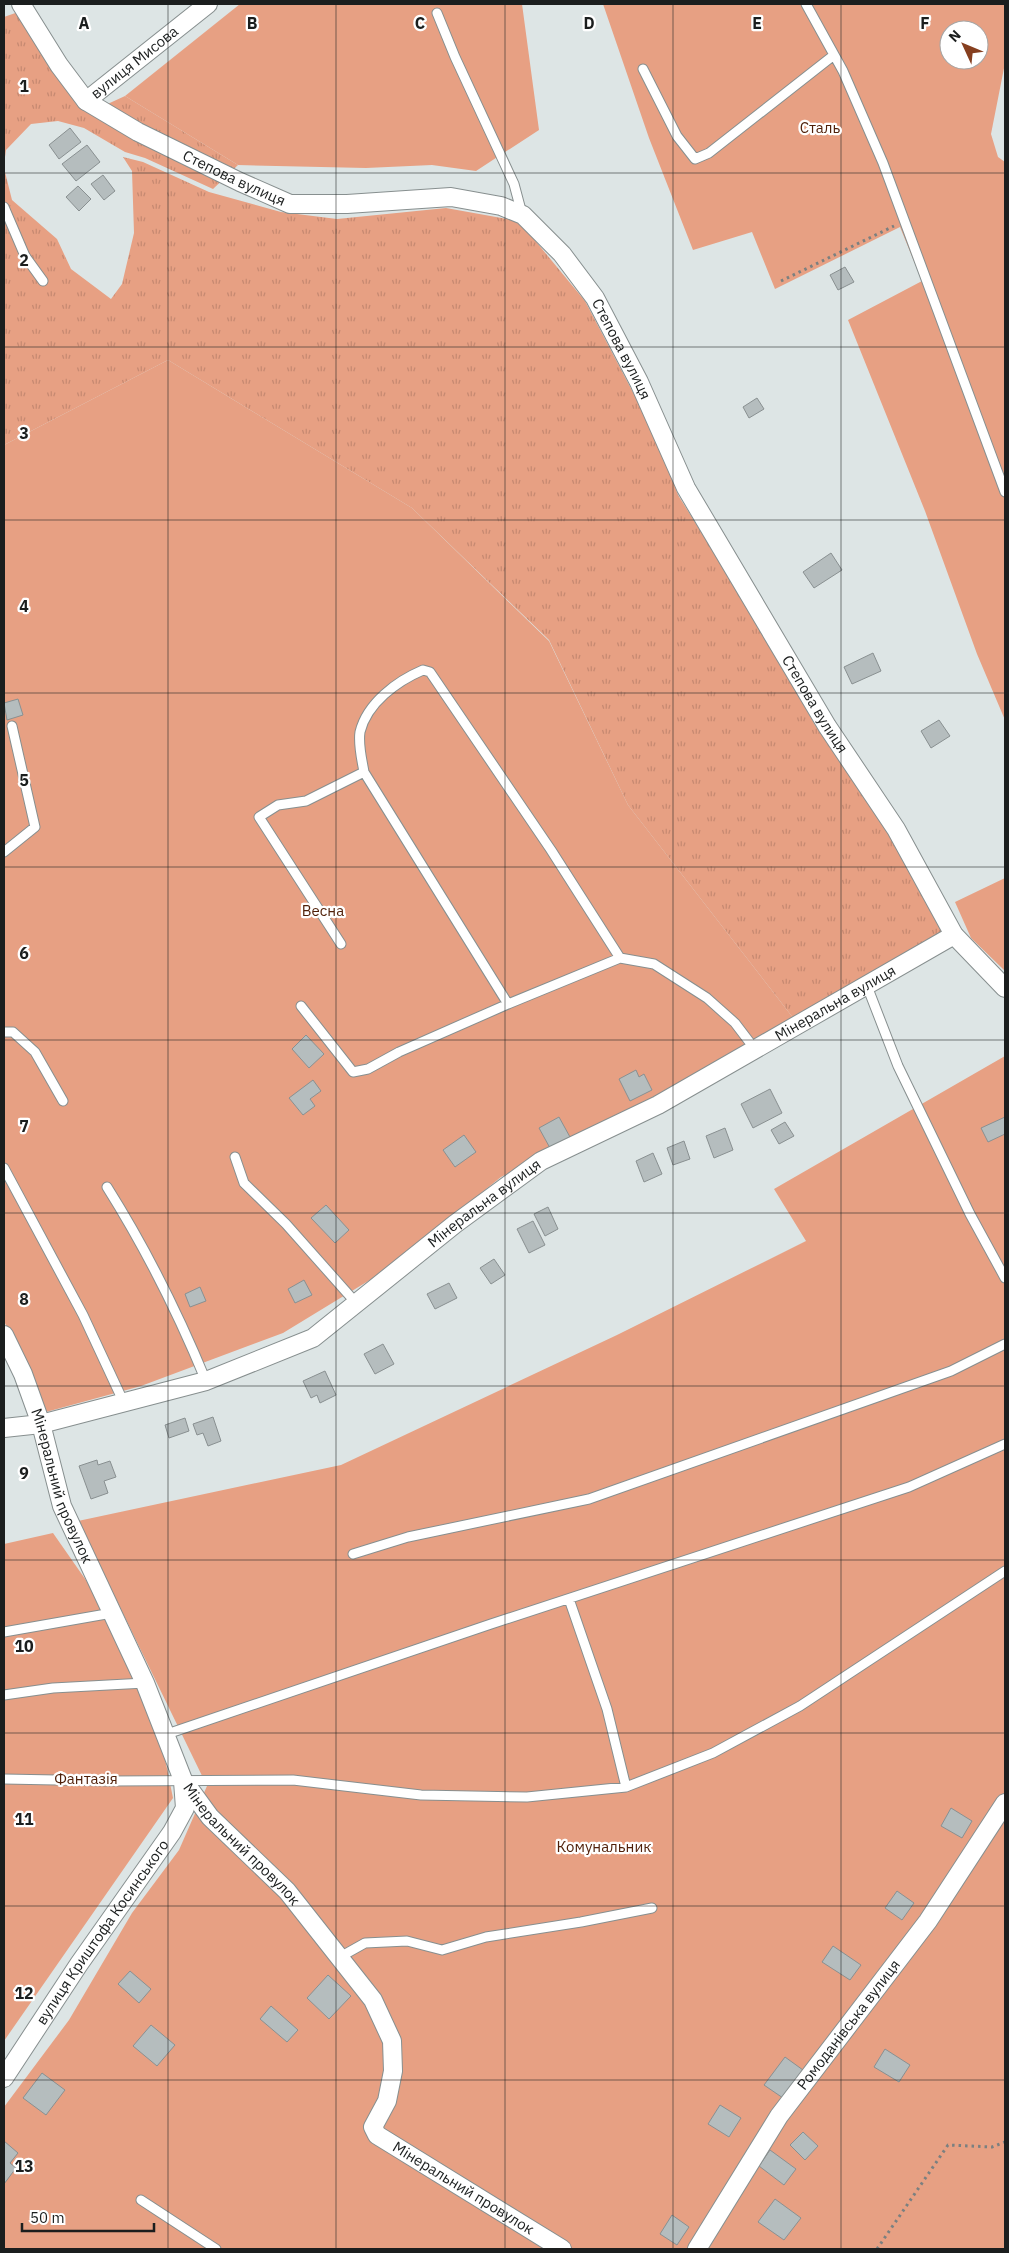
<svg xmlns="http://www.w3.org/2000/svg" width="1009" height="2253" viewBox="0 0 1009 2253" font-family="'IBM Plex Sans',sans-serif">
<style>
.grass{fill:url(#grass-tufts)}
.garden{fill:#e7a083;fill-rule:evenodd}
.building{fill:#b5bdbe;stroke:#899091}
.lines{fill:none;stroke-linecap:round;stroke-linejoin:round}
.service-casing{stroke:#878f8f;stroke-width:11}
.minor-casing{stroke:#878f8f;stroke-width:20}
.path{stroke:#7b8080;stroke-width:3;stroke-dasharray:2.5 4;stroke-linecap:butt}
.service{stroke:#fff;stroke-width:9}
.minor{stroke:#fff;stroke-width:18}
.grid{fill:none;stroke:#1b1e1e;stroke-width:1;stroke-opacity:0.55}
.labels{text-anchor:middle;stroke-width:4.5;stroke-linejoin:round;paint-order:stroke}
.street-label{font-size:15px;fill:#1b1e1e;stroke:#fff}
.park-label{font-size:15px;fill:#4f1f08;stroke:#fff}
.grid-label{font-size:16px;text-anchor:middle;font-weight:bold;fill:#1b1e1e;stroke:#fff;stroke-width:4.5;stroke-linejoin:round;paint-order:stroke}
</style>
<defs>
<pattern id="grass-tufts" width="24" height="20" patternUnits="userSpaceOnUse" patternTransform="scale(1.25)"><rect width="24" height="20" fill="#e7a083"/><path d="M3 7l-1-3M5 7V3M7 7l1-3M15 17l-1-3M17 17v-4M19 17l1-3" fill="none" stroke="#c68971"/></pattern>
</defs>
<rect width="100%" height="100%" fill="#dde5e5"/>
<!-- grass -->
<path class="grass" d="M21,11L56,68L88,113L125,96L238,165L213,189L145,158L125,152L84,128L58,121L31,124L6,150L4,164V17Z
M123,157L143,162L209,192L281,212L337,219L446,208L519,221L585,301L657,438L678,495L761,628L815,725L885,827L945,932L794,1019L628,805L549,640L412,508L168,360L4,445V168L12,200L57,239L71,269L111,299L122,284L134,233L132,171Z"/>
<!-- garden -->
<path class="garden" d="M240,4H522L539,130L476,171L432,165L366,168L238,165L125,96Z
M603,4H1004L1005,63L991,134L998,157L1005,162V720L977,654L925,511L848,320L922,281L900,227L775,289L752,232L693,250L649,138ZM949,30H979V60H949Z
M168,360L412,508L549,641L628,805L794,1019L679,1088L501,1177L383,1272L283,1333L141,1386L46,1412L4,1321V445Z
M1005,878V971L971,938L955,902Z
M1005,1056V2249H4V2107L69,2020L132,1913L179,1850L207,1786L78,1521L341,1465L617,1335L806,1241L774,1189Z
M53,1533L97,1596L162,1744L173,1798L4,2041V1544Z"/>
<!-- building -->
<path class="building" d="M70,128L81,142L59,159L49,145Z
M87,145L100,162L76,181L62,164Z
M103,175L115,191L104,200L91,184Z
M78,186L91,199L79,211L66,197Z
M845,267L854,282L838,290L830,275Z
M757,398L764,409L749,418L743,407Z
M831,553L842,570L814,588L803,572Z
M873,653L881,671L852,684L844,667Z
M18,699L23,715L7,720L4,703Z
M939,720L950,736L931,748L921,731Z
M306,1035L324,1054L309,1068L292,1049Z
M636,1070L639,1077L644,1074L652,1090L630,1101L619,1079Z
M313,1080L321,1091L310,1099L315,1106L303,1115L289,1098Z
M770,1089L782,1113L753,1128L741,1104Z
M559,1117L570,1137L550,1148L539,1128Z
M1005,1117V1134L988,1142L981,1128Z
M785,1122L794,1136L779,1144L771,1130Z
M725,1128L733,1150L714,1158L706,1136Z
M464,1135L476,1152L455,1167L443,1150Z
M684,1141L690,1159L673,1165L667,1148Z
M653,1153L662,1174L644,1182L636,1161Z
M326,1205L349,1230L335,1243L311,1218Z
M548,1207L558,1229L545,1236L534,1214Z
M533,1221L545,1245L529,1253L517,1229Z
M494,1259L505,1275L491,1284L480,1268Z
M304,1280L312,1295L295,1303L288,1289Z
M449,1283L457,1298L435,1309L427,1294Z
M200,1287L206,1301L190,1307L185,1294Z
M383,1344L394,1364L375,1374L364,1354Z
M325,1371L336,1395L320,1403L317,1395L311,1398L303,1381Z
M213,1417L221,1441L208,1446L203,1433L197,1435L193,1424Z
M185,1418L189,1431L169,1438L165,1425Z
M97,1460L98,1465L110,1461L116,1477L104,1481L108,1493L91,1499L79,1466Z
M951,1808L972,1821L962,1838L941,1826Z
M897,1891L914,1903L902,1920L885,1908Z
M833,1946L861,1965L850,1980L822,1962Z
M130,1971L151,1989L139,2003L118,1984Z
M328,1975L351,1996L329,2019L307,1998Z
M271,2006L298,2030L287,2042L260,2019Z
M151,2025L175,2045L157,2066L133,2046Z
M885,2049L910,2065L899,2082L874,2067Z
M785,2057L803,2070L783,2098L764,2085Z
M42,2073L65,2090L46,2115L23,2098Z
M720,2105L741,2118L729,2137L708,2124Z
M803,2132L818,2146L805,2160L790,2145Z
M4,2141L18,2153L10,2163L16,2168L4,2184Z
M770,2150L796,2169L784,2185L759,2166Z
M775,2199L801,2218L784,2240L758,2222Z
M672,2215L689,2227L677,2245L660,2234Z"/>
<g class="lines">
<defs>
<path id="service" d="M806,4L843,71L883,163L1005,492
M437,13L455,57L514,184L522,214
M643,69L677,136L695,159L709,153L834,55
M4,207L25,256L43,281
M4,852L35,827L12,726
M341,944L259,817L278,805L306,801L364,772
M867,986L898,1066L970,1214L1005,1278
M508,1004L364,772C362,760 358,745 360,732C367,703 397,681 423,670L430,672L551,850L620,958
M301,1006L353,1072L368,1069L399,1052L508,1004L620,958L654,964L707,998L735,1023L754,1048
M4,1032H13L35,1052L63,1101
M235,1157L244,1183L286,1224L357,1304
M4,1168L83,1315L124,1403
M107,1187C146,1249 178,1313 206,1381
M353,1554L408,1537L589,1499L951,1371L1005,1344
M569,1599L607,1709L626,1787
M4,1632L112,1613
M4,1695L53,1688L145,1683
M167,1734L491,1624L909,1487L1005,1444
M4,1779L109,1781L293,1780L421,1795L527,1797L626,1787L713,1753L800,1706L1005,1571
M340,1957L365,1943L407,1941L442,1950L486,1937L581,1922L652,1908
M141,2200L216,2249"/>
<g id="minor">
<path id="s1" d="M21,4L59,65L86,101L138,132L240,182L290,204H347L451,197L501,206L523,215L562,254L595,298L639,382L686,488L827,726L896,829L954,935L1005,988"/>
<path id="s2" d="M86,101L208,4"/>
<path id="s3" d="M4,1335L23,1374L41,1424L62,1506L145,1683L183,1780L210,1817L287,1891L373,2000L392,2041L393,2071L387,2101L373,2127L377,2135L562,2249"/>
<path id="s4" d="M4,1428L41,1424L206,1381L313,1338L455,1224L541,1161L658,1105L954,935"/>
<path id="s5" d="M4,2078L79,1964L172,1832L185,1808L183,1781"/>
<path id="s6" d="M697,2249L779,2116L928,1921L1005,1803"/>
</g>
</defs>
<!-- service casing -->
<use href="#service" class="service-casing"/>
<!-- minor casing -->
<use href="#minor" class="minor-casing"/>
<!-- path -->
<path class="path" d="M781,281L894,226
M877,2249L948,2145L992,2147L1005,2142"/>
<!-- service -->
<use href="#service" class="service"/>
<!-- minor -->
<use href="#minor" class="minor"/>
</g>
<!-- grid -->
<path class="grid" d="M168,4V2249M336,4V2249M505,4V2249M673,4V2249M841,4V2249M4,173H1005M4,347H1005M4,520H1005M4,693H1005M4,867H1005M4,1040H1005M4,1213H1005M4,1386H1005M4,1560H1005M4,1733H1005M4,1906H1005M4,2080H1005"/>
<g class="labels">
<!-- street labels -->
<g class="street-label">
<text dy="5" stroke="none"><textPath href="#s2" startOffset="62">вулиця Мисова</textPath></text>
<text dy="5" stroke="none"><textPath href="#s1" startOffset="284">Степова вулиця</textPath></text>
<text dy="5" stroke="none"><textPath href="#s1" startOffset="749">Степова вулиця</textPath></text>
<text dy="5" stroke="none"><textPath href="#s1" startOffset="1154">Степова вулиця</textPath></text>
<text dy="5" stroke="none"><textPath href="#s4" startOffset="946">Мінеральна вулиця</textPath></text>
<text dy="5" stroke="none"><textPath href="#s4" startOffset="541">Мінеральна вулиця</textPath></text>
<text dy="5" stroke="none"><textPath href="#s3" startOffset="162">Мінеральний провулок</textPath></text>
<text dy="5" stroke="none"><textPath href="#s3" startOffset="568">Мінеральний провулок</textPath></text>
<text dy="5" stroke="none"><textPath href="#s5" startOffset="176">вулиця Криштофа Косинського</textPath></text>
<text dy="5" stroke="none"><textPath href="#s6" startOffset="271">Ромоданівська вулиця</textPath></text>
<text dy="5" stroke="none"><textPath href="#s3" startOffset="1018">Мінеральний провулок</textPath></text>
</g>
<!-- park labels -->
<g class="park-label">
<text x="820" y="133">Сталь</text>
<text x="323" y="916">Весна</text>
<text x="86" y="1784">Фантазія</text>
<text x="604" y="1852">Комунальник</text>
</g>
</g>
<g class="grid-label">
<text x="84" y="29">A</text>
<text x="252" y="29">B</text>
<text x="420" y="29">C</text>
<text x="589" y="29">D</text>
<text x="757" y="29">E</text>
<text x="925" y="29">F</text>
<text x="24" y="92">1</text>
<text x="24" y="266">2</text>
<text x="24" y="439">3</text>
<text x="24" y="612">4</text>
<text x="24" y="786">5</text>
<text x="24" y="959">6</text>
<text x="24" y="1132">7</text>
<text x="24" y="1305">8</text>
<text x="24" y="1479">9</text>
<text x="24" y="1652">10</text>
<text x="24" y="1825">11</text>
<text x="24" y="1999">12</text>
<text x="24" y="2172">13</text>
</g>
<!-- border -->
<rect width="1009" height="2253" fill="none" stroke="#1b1e1e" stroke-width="10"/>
<!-- north arrow -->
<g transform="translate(964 45) rotate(314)"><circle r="24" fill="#ffffff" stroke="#a4a5a5"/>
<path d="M0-4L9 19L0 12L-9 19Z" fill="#863f1f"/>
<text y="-8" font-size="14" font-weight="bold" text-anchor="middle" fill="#1b1e1e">N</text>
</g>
<!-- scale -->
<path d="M22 2223v8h132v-8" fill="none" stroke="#1b1e1e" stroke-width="2.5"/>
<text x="30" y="2223" font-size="15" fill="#1b1e1e" stroke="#ffffff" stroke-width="4" paint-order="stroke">50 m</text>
</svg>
